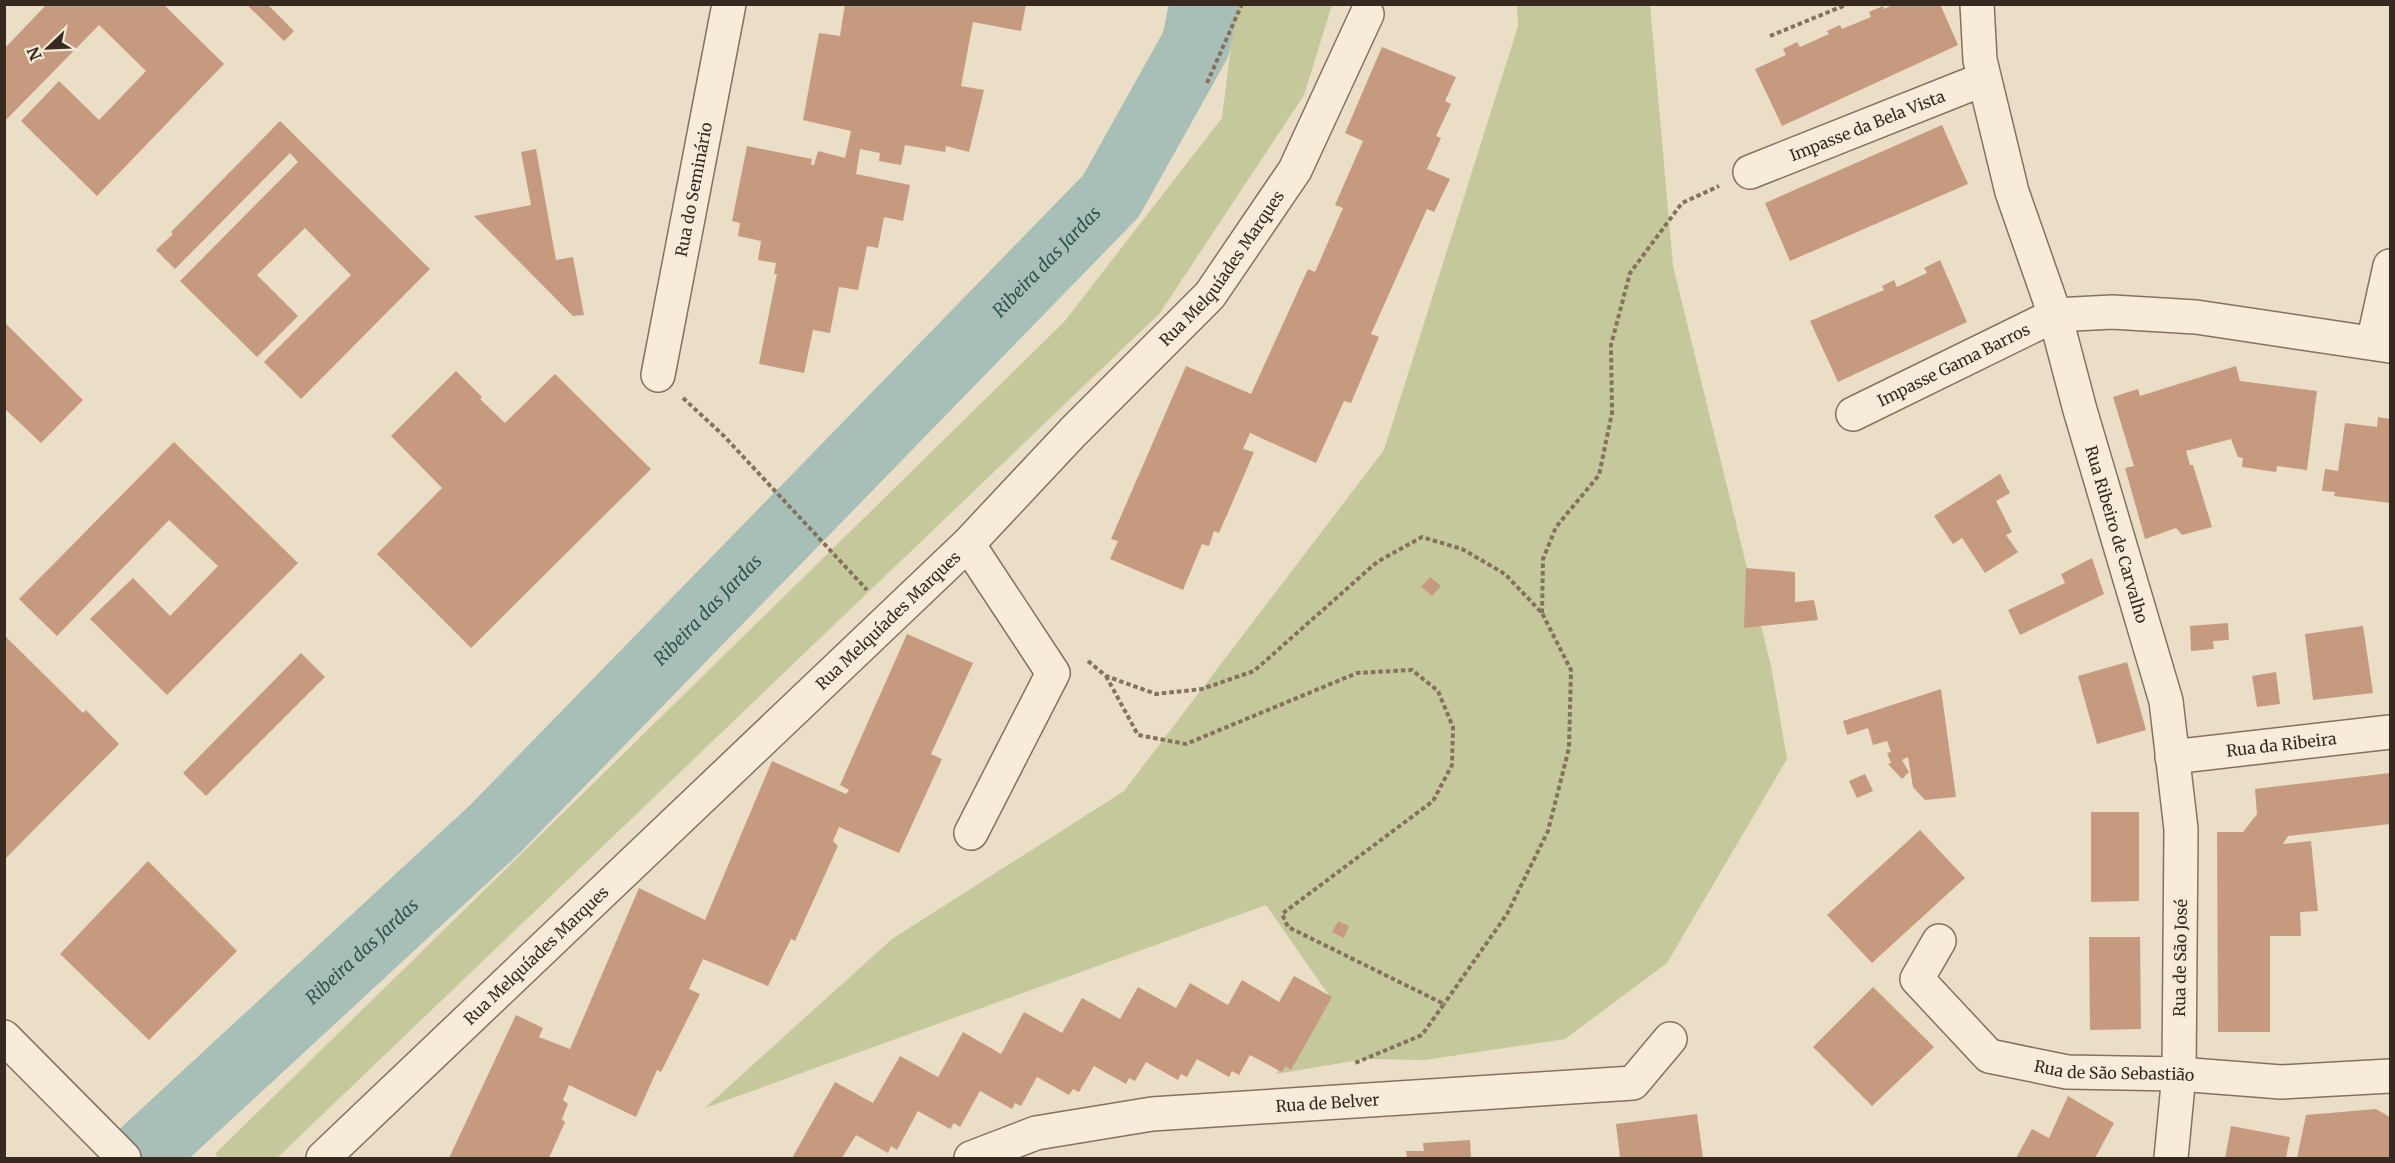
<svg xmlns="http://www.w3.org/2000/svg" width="2395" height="1163" viewBox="0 0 2395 1163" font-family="Merriweather,serif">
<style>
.green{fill:#c5c89b}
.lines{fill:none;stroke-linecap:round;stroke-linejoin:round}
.river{stroke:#a7bfb7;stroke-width:69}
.building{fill:#c69a7f}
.minor-casing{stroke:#85715d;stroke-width:36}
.path{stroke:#85715d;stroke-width:4;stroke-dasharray:4.5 3;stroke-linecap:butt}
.minor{stroke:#f6ecd9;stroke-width:33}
.labels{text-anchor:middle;stroke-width:6;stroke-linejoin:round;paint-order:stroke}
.street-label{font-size:16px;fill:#362a20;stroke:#f3e9d5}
.water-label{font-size:18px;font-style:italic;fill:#305551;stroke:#f3e9d5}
</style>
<rect width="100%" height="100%" fill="#ebdec6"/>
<!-- green -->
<path class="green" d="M1236,5H1332L1304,95L1160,313L277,1158H219L215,1154L1064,322L1222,118Z
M1517,5H1650L1673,266L1771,666L1787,759L1667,963L1565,1039L1425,1060L1365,1059L1276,1074L1328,994L1266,905L705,1108L892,939L1124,791L1384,450L1518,26Z"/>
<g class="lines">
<!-- river -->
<path class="river" id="s1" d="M139,1158L495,829L1111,196L1196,44L1204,4"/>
</g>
<!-- building -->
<path class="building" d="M47,4H163L224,64L97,196L21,121L59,81L99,120L146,71L99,25L4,122V49Z
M246,4H267L294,31L284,41Z
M845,4H1026L1021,31L973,22L961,86L984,90L969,152L946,146L945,152L905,145L901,165L879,161L880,153L860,149L856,174L910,185L903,221L884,217L878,248L867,246L858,290L839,287L830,333L813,330L804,373L759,364L776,278L777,274H774L776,263L758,260L761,241L738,236L740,223L732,221L747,146L812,159L811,165H814L818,151L845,158L851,131L803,120L819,33L840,36Z
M1895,4H1940L1958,45L1782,126L1755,69L1786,55L1783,49L1797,42L1800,47L1829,34L1827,31L1840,25L1842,29L1871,17L1869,12L1883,6L1884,9Z
M1382,47L1456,77L1445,101L1451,104L1436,136L1441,138L1427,169L1450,179L1434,212L1427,209L1371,334L1379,337L1351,403L1344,401L1316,463L1250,433L1243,449L1254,452L1233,501L1219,533L1214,531L1209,546L1202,544L1183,590L1110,559L1118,541L1111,539L1186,366L1251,394L1308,269L1315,272L1343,208L1335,205L1363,141L1345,133Z
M280,121L430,269L301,399L264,362L351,275L305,228L257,275L298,316L257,357L180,281L298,162L290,153L175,269L156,250L173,234L171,232Z
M1942,125L1968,184L1790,261L1765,203Z
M536,149L556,260L573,257L584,315L573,316L474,216L531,205L521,152Z
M1940,260L1967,322L1838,382L1810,321L1884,290L1882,286L1894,280L1897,287L1927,273L1924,268Z
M4,322L83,400L41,443L4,408Z
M2236,366L2240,381L2317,391L2307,470L2277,466L2276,472L2242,467L2243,458L2238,457L2231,439L2186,451L2190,465H2193L2212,527L2182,535L2176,528L2145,539L2125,468L2134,466L2113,397L2138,389L2140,396Z
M456,371L482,397L480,399L505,423L555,374L651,469L471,648L377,554L442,488L391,436Z
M2378,417L2390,419V503L2334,496L2335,492L2322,491L2325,469L2338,471L2345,423L2377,427Z
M174,442L298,563L167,695L90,619L133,578L170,616L218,566L169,520L57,636L19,599Z
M2000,474L2010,493L1996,501L2012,532L2006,535L2018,552L1985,573L1962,538L1953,544L1934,516Z
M2092,558L2104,594L2020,635L2008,610L2065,583L2061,574Z
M1746,568L1795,572V602L1814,600L1818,620L1744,628Z
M1430,577L1441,586L1432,596L1421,587Z
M2228,623L2229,640L2213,641L2214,649L2191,651L2190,626Z
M2363,626L2373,693L2313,700L2305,634Z
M907,634L973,663L931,754L942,759L899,853L839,827L833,841L838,846L795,941L791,939L768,986L703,959L689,989L700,994L661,1072L657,1070L636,1117L569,1085L563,1100L568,1104L562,1119L565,1122L549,1158H449L516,1015L543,1028L539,1037L570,1049L639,888L705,920L772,761L846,794L849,790L840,785Z
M4,635L83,713L86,710L119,744L4,860Z
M301,653L325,677L206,796L183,773Z
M2127,662L2146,730L2097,744L2078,676Z
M2276,672L2280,704L2257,707L2252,676Z
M1941,689L1956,797L1925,800L1913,787L1908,757L1902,760L1909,772L1902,779L1888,764L1891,763L1887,753L1891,752L1887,741L1873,745L1868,728L1847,735L1843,721Z
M2390,773V824L2288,836L2283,844L2311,841L2318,911L2300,912L2301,936H2270V1032H2218L2217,832H2243L2257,814L2255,789Z
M1865,774L1873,791L1857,798L1849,781Z
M2091,812H2139V901L2091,902Z
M1920,830L1965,878L1872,963L1827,915Z
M148,861L237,951L149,1040L60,954Z
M1338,921L1349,926L1344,938L1332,932Z
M2089,937H2140L2141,1029L2090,1030Z
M1294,976L1332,997L1291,1070L1285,1066L1282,1072L1250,1055L1239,1075L1232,1071L1229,1077L1197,1059L1187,1077L1181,1074L1178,1080L1146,1062L1135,1081L1129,1078L1126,1084L1094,1066L1079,1092L1073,1089L1069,1095L1037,1077L1021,1106L1015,1103L1012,1109L980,1091L960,1127L954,1123L950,1129L918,1111L897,1150L891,1146L888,1153L856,1135L842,1158H792L835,1082L873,1103L900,1056L938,1077L963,1032L1001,1054L1024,1012L1062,1033L1082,998L1120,1019L1138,987L1176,1008L1190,983L1228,1005L1242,980L1279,1002Z
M1873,987L1934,1047L1872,1106L1813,1047Z
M2068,1096L2114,1123L2095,1158H2016L2032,1129L2049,1138Z
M2376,1109L2390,1117L2389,1158H2297L2306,1115Z
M1697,1114L1703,1158H1620L1616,1124Z
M2231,1126L2290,1137L2286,1158H2225Z
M1470,1140L1471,1158H1407L1406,1151H1424L1423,1143Z"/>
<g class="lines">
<defs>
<g id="minor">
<path id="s2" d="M1977,4L1980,60L2012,192L2055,315L2080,410L2166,701L2181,829L2179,1074L2171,1158"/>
<path id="s3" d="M1750,172L1984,79"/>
<path d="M2373,343L2390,266"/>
<path id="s4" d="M658,375L729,4"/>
<path id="s5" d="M1853,414L2055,315L2112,312L2196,317L2390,346"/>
<path d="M968,544L1053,673L971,833"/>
<path id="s6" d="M2172,757L2390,732"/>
<path id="s7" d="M1939,941L1917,979L1989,1056L2067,1072L2179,1074L2281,1082L2390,1076"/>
<path d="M4,1037L124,1158"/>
<path id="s8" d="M323,1158L968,544L1073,432L1210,295L1295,170L1367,14"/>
<path id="s9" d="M971,1158L1036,1133L1152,1114L1633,1083L1670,1039"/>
</g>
</defs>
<!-- minor casing -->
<use href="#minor" class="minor-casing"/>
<!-- path -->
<path class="path" d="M1770,36L1848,4
M1207,83L1242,4
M683,398L724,436L867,590
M1542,613L1543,559L1556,527L1599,475L1612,413L1611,345L1630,273L1682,203L1719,186
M1088,661L1106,676L1156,694L1202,689L1254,671L1377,562L1422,537L1462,549L1505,574L1542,613L1571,670L1569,748L1548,831L1507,914L1444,1004
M1106,676L1138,735L1186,744L1357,673L1412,670L1438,691L1453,727L1452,765L1433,801L1282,914L1288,927L1444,1004L1422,1035L1355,1063"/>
<!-- minor -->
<use href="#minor" class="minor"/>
</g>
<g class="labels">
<!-- street labels -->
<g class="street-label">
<text dy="6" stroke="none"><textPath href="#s3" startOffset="126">Impasse da Bela Vista</textPath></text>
<text dy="6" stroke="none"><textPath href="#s4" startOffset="189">Rua do Seminário</textPath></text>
<text dy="6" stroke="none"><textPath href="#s8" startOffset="1266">Rua Melquíades Marques</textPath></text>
<text dy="6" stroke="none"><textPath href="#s5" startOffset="112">Impasse Gama Barros</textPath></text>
<text dy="6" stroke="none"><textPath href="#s2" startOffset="550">Rua Ribeiro de Carvalho</textPath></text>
<text dy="6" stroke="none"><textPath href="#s8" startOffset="780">Rua Melquíades Marques</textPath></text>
<text dy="6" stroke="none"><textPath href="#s6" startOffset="110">Rua da Ribeira</textPath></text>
<text dy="6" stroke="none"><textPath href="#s8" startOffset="294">Rua Melquíades Marques</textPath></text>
<text transform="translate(2180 958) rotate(-89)" y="6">Rua de São José</text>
<text dy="6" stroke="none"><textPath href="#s7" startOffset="276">Rua de São Sebastião</textPath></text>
<text dy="6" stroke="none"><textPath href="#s9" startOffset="363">Rua de Belver</textPath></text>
</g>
<!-- water labels -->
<g class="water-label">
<text dy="6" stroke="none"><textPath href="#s1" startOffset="1276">Ribeira das Jardas</textPath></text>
<text dy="6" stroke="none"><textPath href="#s1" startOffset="790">Ribeira das Jardas</textPath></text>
<text dy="6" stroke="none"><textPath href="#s1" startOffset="304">Ribeira das Jardas</textPath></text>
</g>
</g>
<!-- border -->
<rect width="2395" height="1163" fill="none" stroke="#362a20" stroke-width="12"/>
<!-- north arrow -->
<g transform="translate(48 48) rotate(247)" stroke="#f3e9d5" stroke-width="4.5" paint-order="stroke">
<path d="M0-4.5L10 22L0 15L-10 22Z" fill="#362a20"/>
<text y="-9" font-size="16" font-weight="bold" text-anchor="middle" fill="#362a20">N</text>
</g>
</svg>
